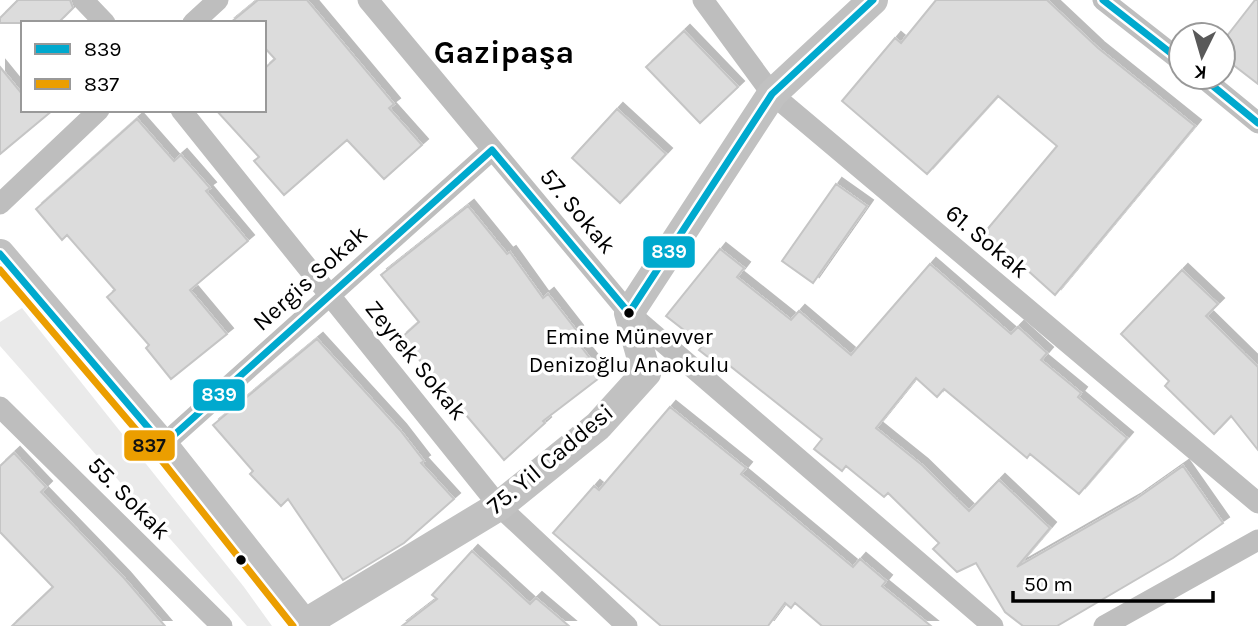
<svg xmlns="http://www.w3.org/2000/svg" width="1258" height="626" viewBox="0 0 1258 626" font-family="Karla,sans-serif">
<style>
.green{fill:#eaeaea}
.building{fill:#dcdcdc;stroke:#c5c5c5;stroke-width:2;filter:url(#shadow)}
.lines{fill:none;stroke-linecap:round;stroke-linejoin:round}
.street{stroke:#bebebe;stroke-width:21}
.secondary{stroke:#c1c1c1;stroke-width:30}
.bus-1-casing{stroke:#fff;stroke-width:12}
.bus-2-casing{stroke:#fff;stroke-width:12}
.bus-1{stroke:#00a9ce;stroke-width:7}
.bus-2{stroke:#eb9e00;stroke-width:7}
.bus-dot{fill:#000;stroke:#fff;stroke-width:2.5}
.labels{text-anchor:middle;stroke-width:7;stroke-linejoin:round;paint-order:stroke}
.bus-label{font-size:22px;fill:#000;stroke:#fff}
.street-label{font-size:24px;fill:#000;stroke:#fff}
.district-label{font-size:32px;font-weight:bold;fill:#000;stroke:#fff}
.line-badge{stroke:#fff;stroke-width:2.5}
.badge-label{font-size:19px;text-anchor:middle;font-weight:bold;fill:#fff}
.pale-badge-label{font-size:19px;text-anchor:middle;font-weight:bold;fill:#111}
</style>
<defs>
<filter id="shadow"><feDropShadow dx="6" dy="-6" stdDeviation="0" flood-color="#0004"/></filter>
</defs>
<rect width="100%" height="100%" fill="#fff"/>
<!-- green -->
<path class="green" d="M22,308L244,587L272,626H247L0,346V322Z"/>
<!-- building -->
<path class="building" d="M18,0H70L73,8L58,23H0V18Z
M258,0H307L394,104L389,108L422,145L384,179L347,140L284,195L254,161L259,157L216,110H264V69L275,59L264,47V23H230Z
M936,0H1047L1098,48L1195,126L1055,295L985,232L1057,146L998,96L927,174L842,101L895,38L901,43Z
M1255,0H1258V84L1223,57V41Z
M684,31L738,87L700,123L646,67Z
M0,67L23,95V110H53L0,154Z
M617,109L666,154L620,203L572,158Z
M137,119L174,161L181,155L210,188L206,191L248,241L190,290L227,334L171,379L146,348L149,345L107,297L115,290L67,235L62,240L36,209Z
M836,184L867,206L813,283L782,261Z
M468,206L507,254L510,252L543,298L548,294L577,331L572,335L603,375L543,421L545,423L504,460L401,338L419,322L381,275Z
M720,249L744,268L737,277L791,320L799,311L851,355L930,264L1011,334L1018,327L1047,353L1041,360L1081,393L1078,397L1127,438L1079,494L1030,454L1027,458L944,389L937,397L916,378L876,428L922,465L969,511L999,480L1050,528L1017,567L1136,499L1183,466L1223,523L1173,558L1057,626H1023L1005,612L976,563L957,572L933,549L939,543L888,493L884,497L846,466L842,471L814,449L822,439L730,366L726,371L699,350L703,345L666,316Z
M1182,270L1218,304L1206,316L1258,367V450L1231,416L1214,434L1165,386L1169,381L1121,334Z
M317,339L400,430L424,461L421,463L454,499L404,543L343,580L288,499L281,506L250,474L253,471L213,425Z
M670,407L746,468L741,474L853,567L860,559L886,581L882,586L931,626H822L795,603L791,608L785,603L768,626H661L553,533L594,486L599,490Z
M14,453L46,487L41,492L124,578L165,626H12L53,587L0,532V466Z
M472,551L530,604L536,598L569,626H402L437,599L432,595Z"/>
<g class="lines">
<!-- street -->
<path class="street" d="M83,0L105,23
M368,0L629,313L993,626
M703,0L772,94L1258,503
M1103,0L1181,61
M193,23L218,0
M1202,77L1258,123
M181,110L499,506L627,626
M0,204L99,110
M0,407L222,626
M163,445L492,150
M1104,626L1258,540"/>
<!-- secondary -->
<path class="secondary" d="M0,254L163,445L306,626
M304,624L499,506L598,426L646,373L629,313L772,94L873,0"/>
<defs>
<path id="bus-1" d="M1103,0L1181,61
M1202,77L1258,123
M0,254L163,445L492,150L629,313L772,94L873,0"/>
<path id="bus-2" d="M0,270L155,452L293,626"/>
</defs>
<!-- bus-1 casing -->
<use href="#bus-1" class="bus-1-casing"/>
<!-- bus-2 casing -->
<use href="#bus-2" class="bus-2-casing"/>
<!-- bus-1 -->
<use href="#bus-1" class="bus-1"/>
<!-- bus-2 -->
<use href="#bus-2" class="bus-2"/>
</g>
<!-- markers -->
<g class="bus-dot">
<circle cx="629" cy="313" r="6"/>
<circle cx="241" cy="560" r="6"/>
</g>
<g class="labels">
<!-- bus labels -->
<g class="bus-label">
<text x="629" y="344">Emine Münevver<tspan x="629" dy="28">Denizoğlu Anaokulu</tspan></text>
</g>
<!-- street labels -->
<g class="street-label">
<text transform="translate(578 211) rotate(50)" y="8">57. Sokak</text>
<text transform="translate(987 241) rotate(40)" y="8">61. Sokak</text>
<text transform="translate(310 278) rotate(-42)" y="8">Nergis Sokak</text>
<text transform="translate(416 360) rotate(51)" y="8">Zeyrek Sokak</text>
<text transform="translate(550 459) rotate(-40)" y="8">75. Yil Caddesi</text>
<text transform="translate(129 498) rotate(45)" y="8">55. Sokak</text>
</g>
<!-- district labels -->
<g class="district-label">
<text x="504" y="63">Gazipaşa</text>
</g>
</g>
<g class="line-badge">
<rect x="642" y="235" width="54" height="34" rx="7" fill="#00a9ce"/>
<rect x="192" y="378" width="54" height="34" rx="7" fill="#00a9ce"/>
<rect x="123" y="429" width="53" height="33" rx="7" fill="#eb9e00"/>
</g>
<g class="badge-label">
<text x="669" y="258">839</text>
<text x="219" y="401">839</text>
</g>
<g class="pale-badge-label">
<text x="149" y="452">837</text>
</g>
<!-- legend -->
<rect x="21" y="21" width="245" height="91" fill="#ffffff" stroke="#999999" stroke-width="2"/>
<rect x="35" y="44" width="35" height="10" fill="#00a9ce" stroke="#999999" stroke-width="2"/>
<text x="84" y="56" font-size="21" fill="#000000">839</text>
<rect x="35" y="79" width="35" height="10" fill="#eb9e00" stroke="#999999" stroke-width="2"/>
<text x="84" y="91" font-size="21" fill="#000000">837</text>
<!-- north arrow -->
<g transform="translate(1202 56) rotate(185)"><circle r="33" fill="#ffffff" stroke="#999999" stroke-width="2"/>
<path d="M0-5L12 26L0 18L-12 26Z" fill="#595959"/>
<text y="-10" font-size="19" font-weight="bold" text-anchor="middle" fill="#000000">K</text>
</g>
<!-- scale -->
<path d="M1013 591v10h200v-10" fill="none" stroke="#000000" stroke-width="3.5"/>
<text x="1024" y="591" font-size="21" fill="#000000" stroke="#ffffff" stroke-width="5" paint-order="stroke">50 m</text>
</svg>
